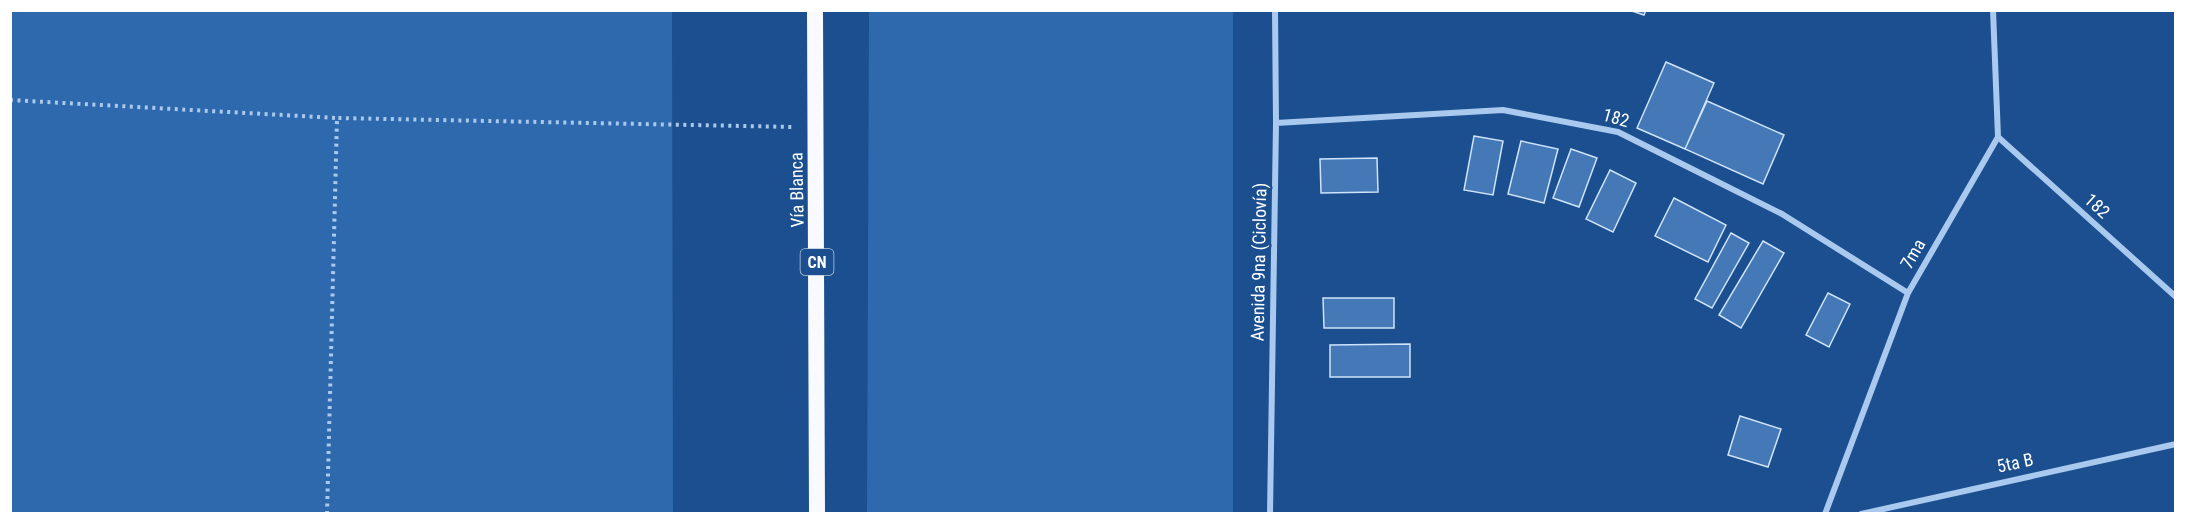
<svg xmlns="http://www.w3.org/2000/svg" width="2186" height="524" viewBox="0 0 2186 524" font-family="'Roboto Condensed',sans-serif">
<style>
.green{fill:#2e69ad}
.building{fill:#4478b7;stroke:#cfe3fa;stroke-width:1.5}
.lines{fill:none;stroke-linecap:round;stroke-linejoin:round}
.path{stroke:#a9c9ee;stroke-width:4;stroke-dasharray:3 4.5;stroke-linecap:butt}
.minor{stroke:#a9c9ee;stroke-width:6}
.trunk{stroke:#f8faff;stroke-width:16}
.labels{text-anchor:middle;stroke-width:4.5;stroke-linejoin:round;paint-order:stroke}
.shield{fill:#1b4f8f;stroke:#bbcadd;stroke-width:1.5}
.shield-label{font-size:16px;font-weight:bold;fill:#fff}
.street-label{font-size:18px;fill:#fff;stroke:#1b4f8f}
</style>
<rect width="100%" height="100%" fill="#1b4f8f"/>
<!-- green -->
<path class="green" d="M10,11H672L673,513H11Z
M869,11H1233V513H867Z"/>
<!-- building -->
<path class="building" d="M1629,10H1646L1644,15Z
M1666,62L1714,83L1685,149L1637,128Z
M1707,101L1784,135L1763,184L1685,149Z
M1474,136L1503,141L1493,195L1464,190Z
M1521,141L1558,149L1544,203L1508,194Z
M1571,149L1597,158L1579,207L1553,198Z
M1377,158L1378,192L1321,193L1320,159Z
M1610,170L1636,183L1613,232L1586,219Z
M1674,198L1726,225L1708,262L1655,236Z
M1731,233L1749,243L1712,308L1695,299Z
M1763,241L1784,253L1741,328L1719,315Z
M1828,293L1850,304L1829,347L1806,335Z
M1323,298H1394V328H1324Z
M1410,344V377H1330V345Z
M1740,416L1781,429L1768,467L1728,455Z"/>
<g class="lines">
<!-- path -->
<path class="path" d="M10,100L337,118
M327,514L337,118L794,127"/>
<!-- minor -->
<path class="minor" d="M1276,123L1503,110L1618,132L1782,214L1908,293
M1998,137L2176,297
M1270,514L1276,123L1275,10
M1825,514L1908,293L1998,137L1993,10
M1861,514L2176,444"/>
<!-- trunk -->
<path class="trunk" d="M815,10L817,514"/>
</g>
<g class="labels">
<!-- shield labels -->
<rect class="shield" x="800.5" y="249" width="33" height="26" rx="4.5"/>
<g class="shield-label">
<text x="817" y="268">CN</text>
</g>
<!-- street labels -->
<g class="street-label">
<text transform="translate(1616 118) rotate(16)" y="6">182</text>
<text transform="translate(797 190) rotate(-91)" y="6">Vía Blanca</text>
<text transform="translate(2097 206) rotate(42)" y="6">182</text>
<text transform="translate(1913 254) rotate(-60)" y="6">7ma</text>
<text transform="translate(1259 262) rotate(-89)" y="6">Avenida 9na (Ciclovía)</text>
<text transform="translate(2015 463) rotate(-12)" y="6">5ta B</text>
</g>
</g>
<!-- border -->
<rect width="2186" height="524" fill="none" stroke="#ffffff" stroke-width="24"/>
</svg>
